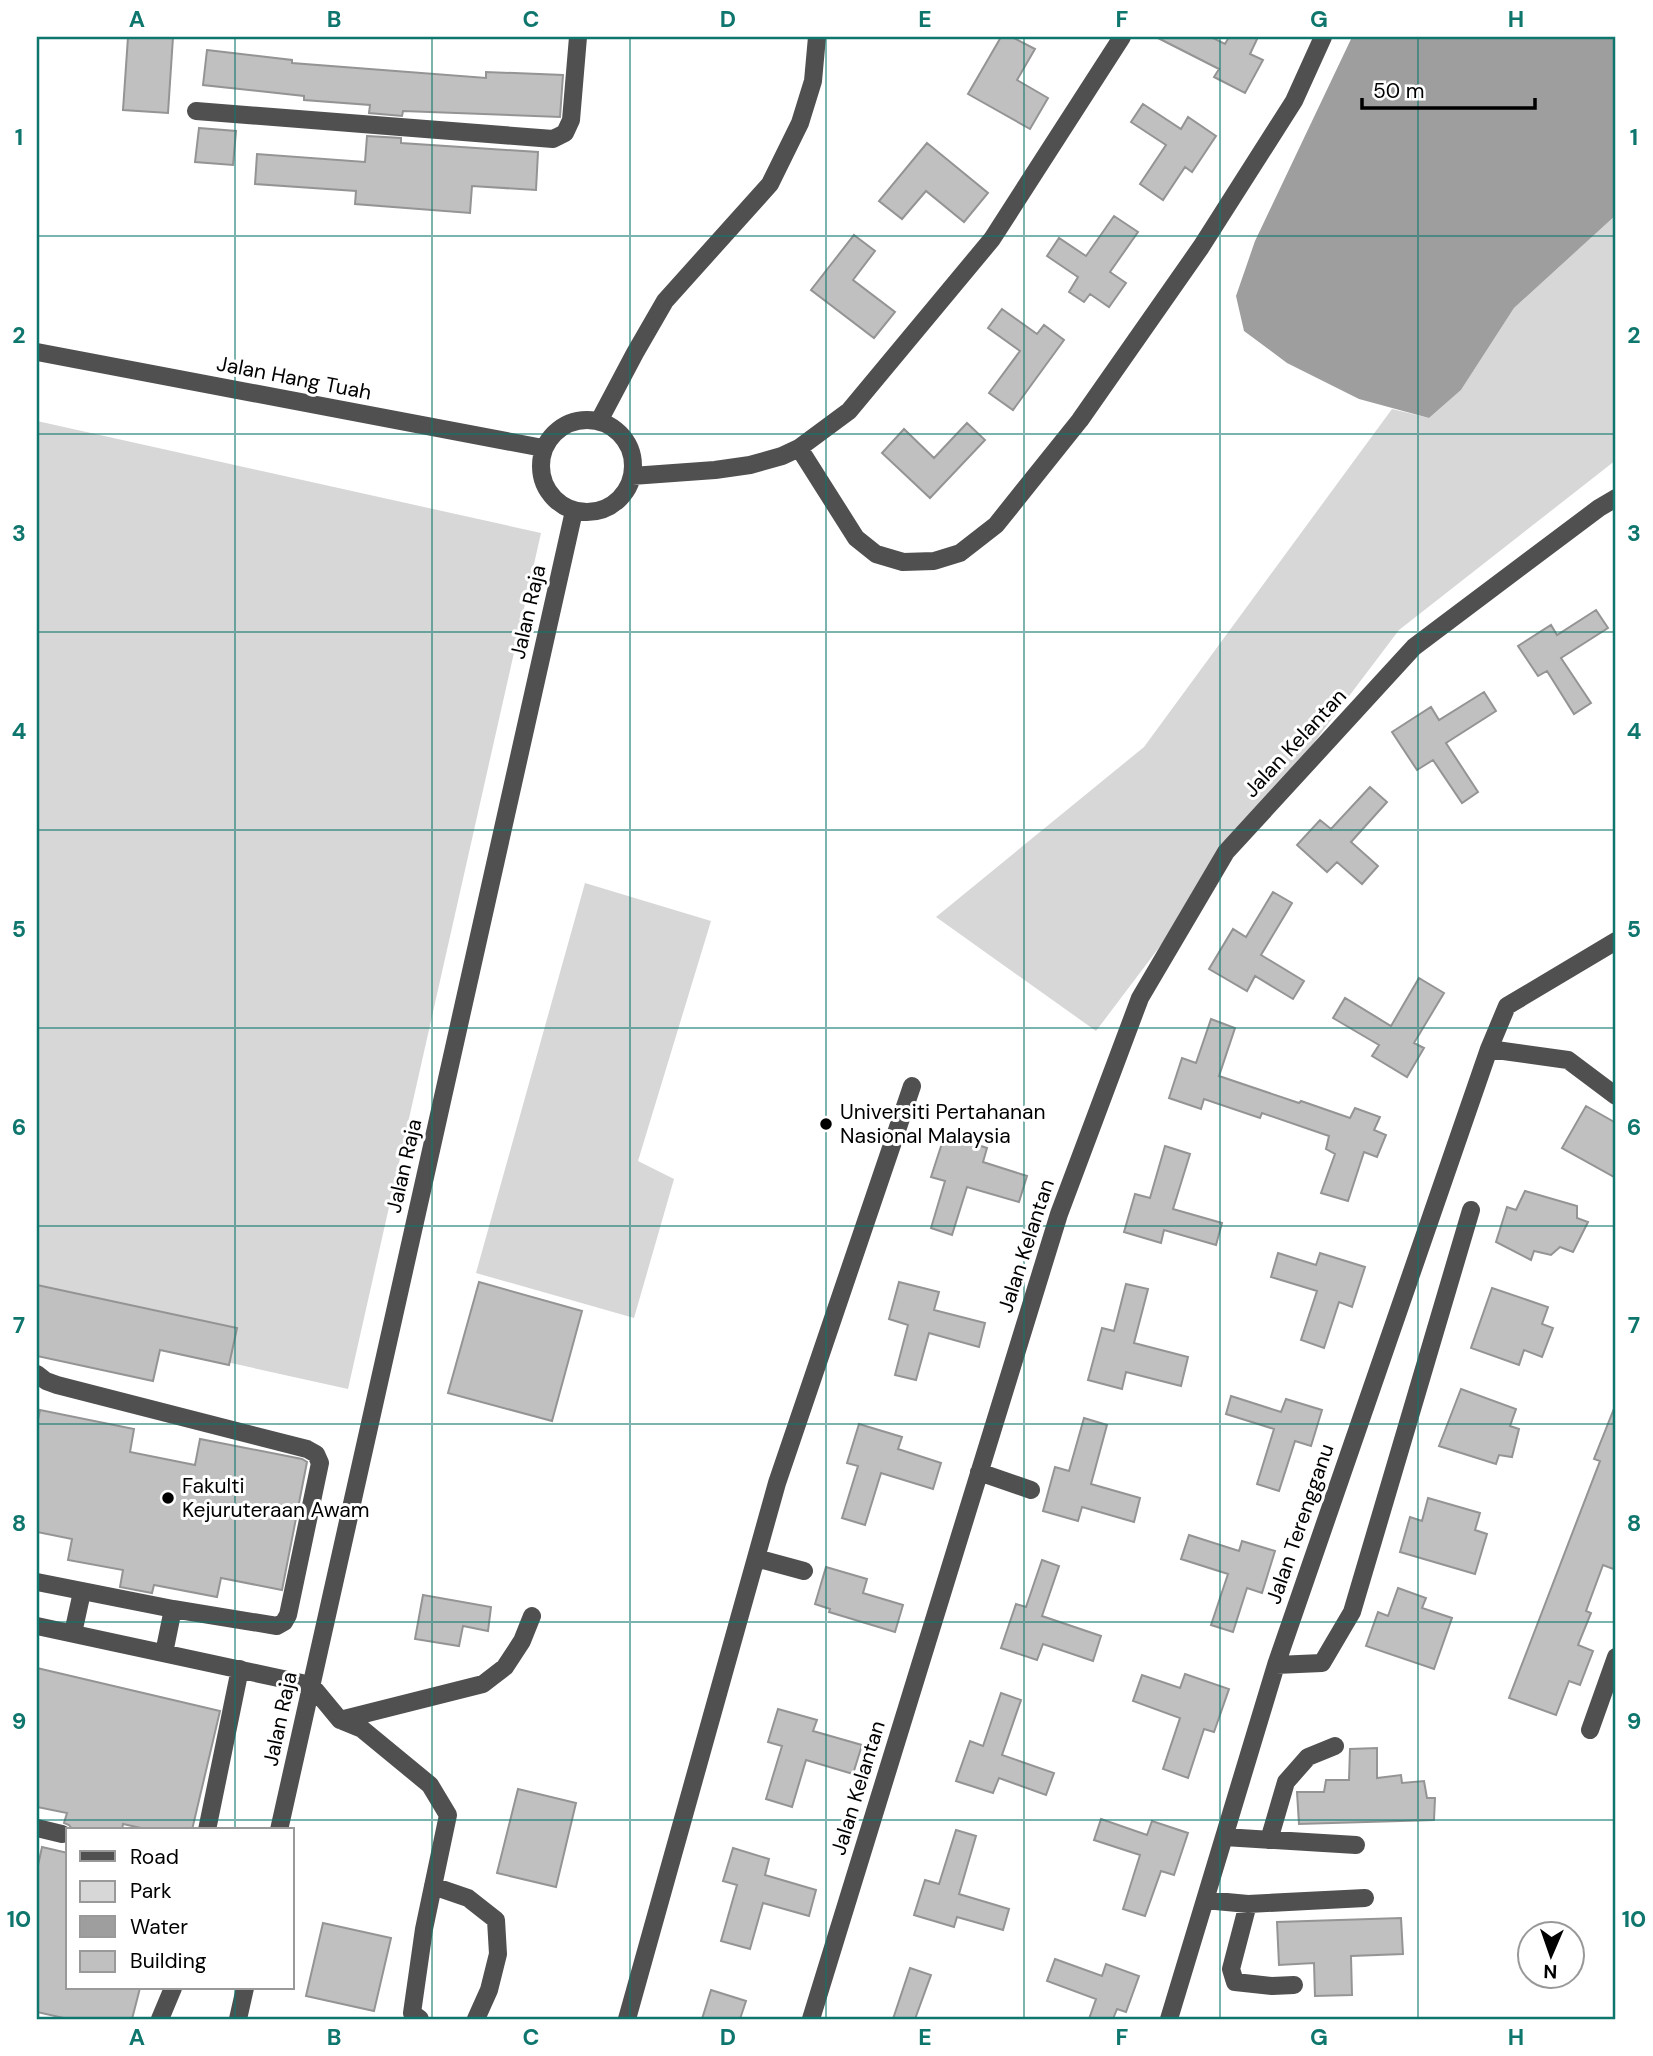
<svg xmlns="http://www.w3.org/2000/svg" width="1653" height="2056" viewBox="0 0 1653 2056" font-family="'DM Sans',sans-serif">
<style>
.green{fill:#d7d7d7}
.water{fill:#9e9e9e}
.building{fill:#c0c0c0;stroke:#949494;stroke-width:2}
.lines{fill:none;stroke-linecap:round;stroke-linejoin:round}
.minor{stroke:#505050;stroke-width:18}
.grid{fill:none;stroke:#0f766e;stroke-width:2;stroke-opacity:0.55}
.poi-dot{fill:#000;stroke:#fff;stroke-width:2.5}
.labels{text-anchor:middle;stroke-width:6;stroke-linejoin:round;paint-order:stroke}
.street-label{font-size:21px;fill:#000;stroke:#fff}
.poi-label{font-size:21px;fill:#000;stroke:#fff;text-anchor:start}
.neatline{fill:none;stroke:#0f766e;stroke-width:2.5}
.grid-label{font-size:23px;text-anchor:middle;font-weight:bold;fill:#0f766e}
</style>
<rect width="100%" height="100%" fill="#fff"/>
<!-- green -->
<path class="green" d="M1616,215V460L1399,630L1096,1031L936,917L1144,747L1392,409L1429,418L1461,390L1514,308Z
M37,421L541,533L348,1389L37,1320Z
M585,883L711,921L638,1161L674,1179L634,1318L476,1273Z"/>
<!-- water -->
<path class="water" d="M1352,37H1616V215L1514,308L1461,390L1429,418L1359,399L1287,363L1244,331L1236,296L1255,241Z"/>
<!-- building -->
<path class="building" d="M128,37H173L168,113L123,110Z
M1001,37H1012L1035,49L1017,80L1048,98L1030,129L968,94Z
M1156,37H1211L1225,44L1229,37H1258L1250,54L1263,60L1245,93L1214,77L1219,69Z
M207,50L292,60V63L486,78V72L563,75L560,117L403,111L402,116L369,113L370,105L304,100V96L203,85Z
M1143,104L1181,129L1188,117L1216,136L1192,172L1185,167L1163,200L1140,184L1166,145L1131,122Z
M199,128L236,131L233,165L195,162Z
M367,136L401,138V143L538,152L536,190L472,186L470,213L355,204L356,191L255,184L257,154L365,162Z
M927,143L988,193L964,222L926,191L902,219L879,201Z
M1114,216L1138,232L1110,272L1126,283L1109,307L1090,294L1084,302L1069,292L1078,277L1047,256L1059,238L1086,256Z
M854,235L875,251L853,280L895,312L874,338L811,290Z
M1002,309L1037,334L1044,325L1064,340L1013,410L989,393L1020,351L988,328Z
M967,423L985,440L930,498L882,453L904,429L934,458Z
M1596,610L1608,628L1561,658L1591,703L1574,714L1547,671L1538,676L1518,646L1551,625L1557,635Z
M1484,692L1496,711L1446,743L1478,792L1462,803L1433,760L1417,770L1392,732L1431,707L1439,720Z
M1370,787L1387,802L1351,842L1378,866L1362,884L1337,862L1327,872L1297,845L1320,820L1331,829Z
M1273,892L1292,903L1261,955L1304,981L1293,999L1255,976L1247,991L1209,969L1233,929L1246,937Z
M1419,978L1444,993L1414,1043L1424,1048L1407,1077L1372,1056L1379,1045L1333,1018L1345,998L1391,1026Z
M1211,1019L1235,1028L1219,1076L1299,1103L1301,1101L1350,1118L1355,1108L1380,1117L1374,1130L1386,1135L1377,1157L1364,1152L1348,1201L1321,1193L1335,1154L1326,1149L1329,1136L1262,1113L1260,1118L1204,1099L1201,1109L1169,1098L1182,1058L1196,1063Z
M1586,1106L1616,1123V1178L1562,1148Z
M945,1134L987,1148L983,1162L1027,1176L1019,1202L967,1187L952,1235L931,1228L945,1181L931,1177Z
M1165,1146L1190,1154L1173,1209L1222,1223L1216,1245L1164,1230L1161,1243L1124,1232L1135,1194L1150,1198Z
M1525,1191L1577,1206V1218L1588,1222L1573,1252L1560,1247L1551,1255L1534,1251L1531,1260L1496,1242L1507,1207L1516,1210Z
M1278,1253L1316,1265L1320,1253L1365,1267L1352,1307L1339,1302L1324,1348L1301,1340L1317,1291L1271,1277Z
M479,1282L582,1311L552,1421L448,1393Z
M899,1282L939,1292L934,1310L985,1323L979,1347L929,1333L916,1380L895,1375L908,1325L889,1319Z
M1126,1284L1148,1289L1134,1343L1188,1357L1181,1386L1126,1372L1122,1389L1088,1380L1102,1328L1114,1331Z
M37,1285L237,1328L229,1365L160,1350L153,1381L37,1356Z
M1492,1288L1548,1307L1542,1324L1553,1328L1542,1357L1524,1350L1519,1365L1471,1348Z
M1461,1389L1516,1409L1510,1426L1519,1429L1512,1457L1499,1455L1496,1464L1439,1446Z
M1231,1396L1281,1412L1286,1399L1322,1410L1311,1446L1295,1441L1279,1491L1257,1484L1274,1429L1226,1414Z
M1615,1406L1616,1570L1603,1565L1586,1611L1591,1613L1578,1645L1593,1651L1580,1685L1569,1681L1556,1715L1509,1698L1600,1461L1594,1459Z
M40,1410L134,1429L130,1452L195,1465L200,1439L302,1459L307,1462L282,1590L221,1578L217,1597L154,1585L152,1593L120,1587L123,1570L68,1560L72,1539L37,1532V1425Z
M1084,1418L1107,1425L1091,1484L1140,1498L1134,1522L1082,1507L1078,1521L1043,1511L1055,1467L1069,1471Z
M859,1424L902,1437L898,1449L941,1463L933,1489L881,1473L865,1525L842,1518L858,1466L847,1463Z
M1428,1498L1480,1513L1475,1530L1487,1534L1475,1574L1400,1552L1410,1517L1422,1521Z
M1189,1535L1239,1551L1242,1541L1275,1551L1262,1593L1247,1588L1233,1632L1211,1625L1228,1574L1181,1559Z
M1042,1560L1059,1566L1042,1616L1101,1636L1093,1661L1043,1644L1037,1660L1001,1648L1016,1604L1026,1607Z
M826,1567L867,1579L863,1593L903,1605L895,1632L829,1612L830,1609L815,1604Z
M1398,1588L1426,1598L1422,1608L1452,1618L1434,1669L1366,1646L1378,1612L1388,1616Z
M423,1595L491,1607L488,1631L463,1626L459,1646L415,1639Z
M37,1668L220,1711L192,1830H150L123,1824L122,1830H73L69,1825L64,1823L67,1813L37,1807Z
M1185,1674L1229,1689L1214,1732L1204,1729L1188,1778L1163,1769L1180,1718L1133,1701L1142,1675L1180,1688Z
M1001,1693L1021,1700L1002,1755L1054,1773L1046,1795L999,1778L993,1793L956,1781L970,1741L983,1746Z
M778,1709L817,1720L813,1731L862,1745L853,1774L806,1760L792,1807L766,1799L782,1746L768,1742Z
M1377,1748V1778L1401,1775L1402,1783L1424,1781L1427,1798H1435L1434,1820L1299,1824L1297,1792H1324L1326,1780H1349L1350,1749Z
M518,1789L576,1803L556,1887L497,1873Z
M1101,1819L1147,1835L1152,1821L1188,1833L1174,1875L1161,1871L1145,1916L1123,1909L1140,1855L1094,1840Z
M956,1830L976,1836L959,1894L1009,1909L1003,1930L957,1917L954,1927L914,1915L925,1880L939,1884Z
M42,1847L68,1853V1988H140L132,2019H68L37,2012V1870Z
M733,1848L769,1859L765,1875L816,1890L809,1916L763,1903L750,1949L721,1941L737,1885L723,1881Z
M1401,1918L1403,1954L1351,1956L1352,1995L1315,1996L1314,1963L1279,1965L1277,1922Z
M323,1923L391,1938L374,2011L306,1996Z
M1055,1959L1102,1976L1106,1964L1139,1976L1126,2012L1117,2009L1113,2019H1089L1096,1999L1047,1981Z
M910,1968L931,1975L915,2019H893Z
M711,1990L746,2001L740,2019H702Z"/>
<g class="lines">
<!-- minor -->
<path class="minor" d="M196,111L553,139L565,133L571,120L578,37
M37,352L543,448
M541 466a46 46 0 1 1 92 0a46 46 0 1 1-92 0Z
M599,421L635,353L665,301L770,184L800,123L813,81L817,37
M799,448L856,538L876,554L903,562L934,561L960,553L996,525L1080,420L1201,247L1294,101L1323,37
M632,476L715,470L750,465L782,456L799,448L849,411L992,239L1122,37
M1489,1049L1568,1060L1616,1096
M37,1374L46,1381L57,1385L307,1449L316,1454L320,1463L288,1615L284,1622L277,1626L173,1609L37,1582
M979,1472L1031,1490
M756,1558L804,1571
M37,1626L311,1685L340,1720L362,1729L430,1785L448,1815L424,1929L412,2013L420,2019
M73,1633L82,1592
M164,1653L173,1609
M1276,1665L1322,1663L1352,1612L1471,1210
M340,1720L483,1684L505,1667L522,1641L532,1616
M1590,1730L1616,1657
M37,1828L62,1834
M207,1830L240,1669
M279,1830L574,511
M1224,1837L1356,1845
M1269,1840L1286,1782L1308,1757L1335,1746
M433,1886L468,1898L496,1920L498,1954L489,1990L476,2019
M1205,1900L1248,1904L1365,1898
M1248,1904L1231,1969L1235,1982L1272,1986L1294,1985
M160,2019L173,1988
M238,2019L245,1988
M627,2019L777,1483L912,1086
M811,2019L1059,1214L1140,998L1226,852L1414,647L1599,508L1616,498
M1169,2019L1276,1665L1489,1049L1507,1006L1616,941"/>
</g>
<!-- grid -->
<path class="grid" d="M235,37V1830M432,37V2019M630,37V2019M826,37V2019M1024,37V2019M1220,37V2019M1418,37V2019M37,236H1616M37,434H1616M37,632H1616M37,830H1616M37,1028H1616M37,1226H1616M37,1424H1616M37,1622H1616M37,1820H1616M235,1988V2019"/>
<!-- markers -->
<g class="poi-dot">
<circle cx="826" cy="1124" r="7"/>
<circle cx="168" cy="1498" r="7"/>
</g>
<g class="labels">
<!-- street labels -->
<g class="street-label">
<text transform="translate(294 378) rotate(11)" y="7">Jalan Hang Tuah</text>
<text transform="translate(528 612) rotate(-77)" y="7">Jalan Raja</text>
<text transform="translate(1295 743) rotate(-47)" y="7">Jalan Kelantan</text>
<text transform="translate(404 1166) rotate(-77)" y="7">Jalan Raja</text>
<text transform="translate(1026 1246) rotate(-72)" y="7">Jalan Kelantan</text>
<text transform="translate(1300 1524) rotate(-71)" y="7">Jalan Terengganu</text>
<text transform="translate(280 1719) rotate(-78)" y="7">Jalan Raja</text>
<text transform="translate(858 1788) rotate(-73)" y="7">Jalan Kelantan</text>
</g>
<!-- poi labels -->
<g class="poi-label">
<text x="840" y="1119">Universiti Pertahanan<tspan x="840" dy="24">Nasional Malaysia</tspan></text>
<text x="182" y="1493">Fakulti<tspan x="182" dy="24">Kejuruteraan Awam</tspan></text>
</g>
</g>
<!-- border -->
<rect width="1653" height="2056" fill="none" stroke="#ffffff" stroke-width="77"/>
<!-- legend -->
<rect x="66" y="1828" width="228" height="161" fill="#ffffff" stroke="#999999" stroke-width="2"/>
<rect x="80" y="1851" width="35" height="10" fill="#505050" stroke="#999999" stroke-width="2"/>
<text x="130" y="1864" font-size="21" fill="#000000">Road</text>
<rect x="80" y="1881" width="35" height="21" fill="#d7d7d7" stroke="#999999" stroke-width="2"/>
<text x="130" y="1898" font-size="21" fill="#000000">Park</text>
<rect x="80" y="1916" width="35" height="21" fill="#9e9e9e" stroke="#999999" stroke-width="2"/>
<text x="130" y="1934" font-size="21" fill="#000000">Water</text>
<rect x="80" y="1951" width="35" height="21" fill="#c0c0c0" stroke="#999999" stroke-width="2"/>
<text x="130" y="1968" font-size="21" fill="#000000">Building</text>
<!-- north arrow -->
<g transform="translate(1551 1955) rotate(182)"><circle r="33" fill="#ffffff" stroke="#999999" stroke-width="2"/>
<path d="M0-5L12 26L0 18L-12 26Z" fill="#000000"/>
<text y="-10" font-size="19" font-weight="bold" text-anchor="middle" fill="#000000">N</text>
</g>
<!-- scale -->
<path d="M1362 98v10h173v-10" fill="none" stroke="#000000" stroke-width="3.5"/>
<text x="1373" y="98" font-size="21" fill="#000000" stroke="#ffffff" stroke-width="5" paint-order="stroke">50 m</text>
<rect x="38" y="38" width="1576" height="1980" class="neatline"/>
<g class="grid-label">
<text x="137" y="27">A</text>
<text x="334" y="27">B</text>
<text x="531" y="27">C</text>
<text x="728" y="27">D</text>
<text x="925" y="27">E</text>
<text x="1122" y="27">F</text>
<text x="1319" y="27">G</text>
<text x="1516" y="27">H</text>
<text x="19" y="145">1</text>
<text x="1634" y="145">1</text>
<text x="19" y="343">2</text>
<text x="1634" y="343">2</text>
<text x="19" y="541">3</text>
<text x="1634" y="541">3</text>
<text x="19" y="739">4</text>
<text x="1634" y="739">4</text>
<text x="19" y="937">5</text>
<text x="1634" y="937">5</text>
<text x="19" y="1135">6</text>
<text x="1634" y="1135">6</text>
<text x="19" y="1333">7</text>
<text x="1634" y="1333">7</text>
<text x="19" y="1531">8</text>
<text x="1634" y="1531">8</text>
<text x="19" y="1729">9</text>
<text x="1634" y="1729">9</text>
<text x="19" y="1927">10</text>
<text x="1634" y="1927">10</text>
<text x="137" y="2045">A</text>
<text x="334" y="2045">B</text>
<text x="531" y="2045">C</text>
<text x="728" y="2045">D</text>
<text x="925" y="2045">E</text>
<text x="1122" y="2045">F</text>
<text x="1319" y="2045">G</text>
<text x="1516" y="2045">H</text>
</g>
</svg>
